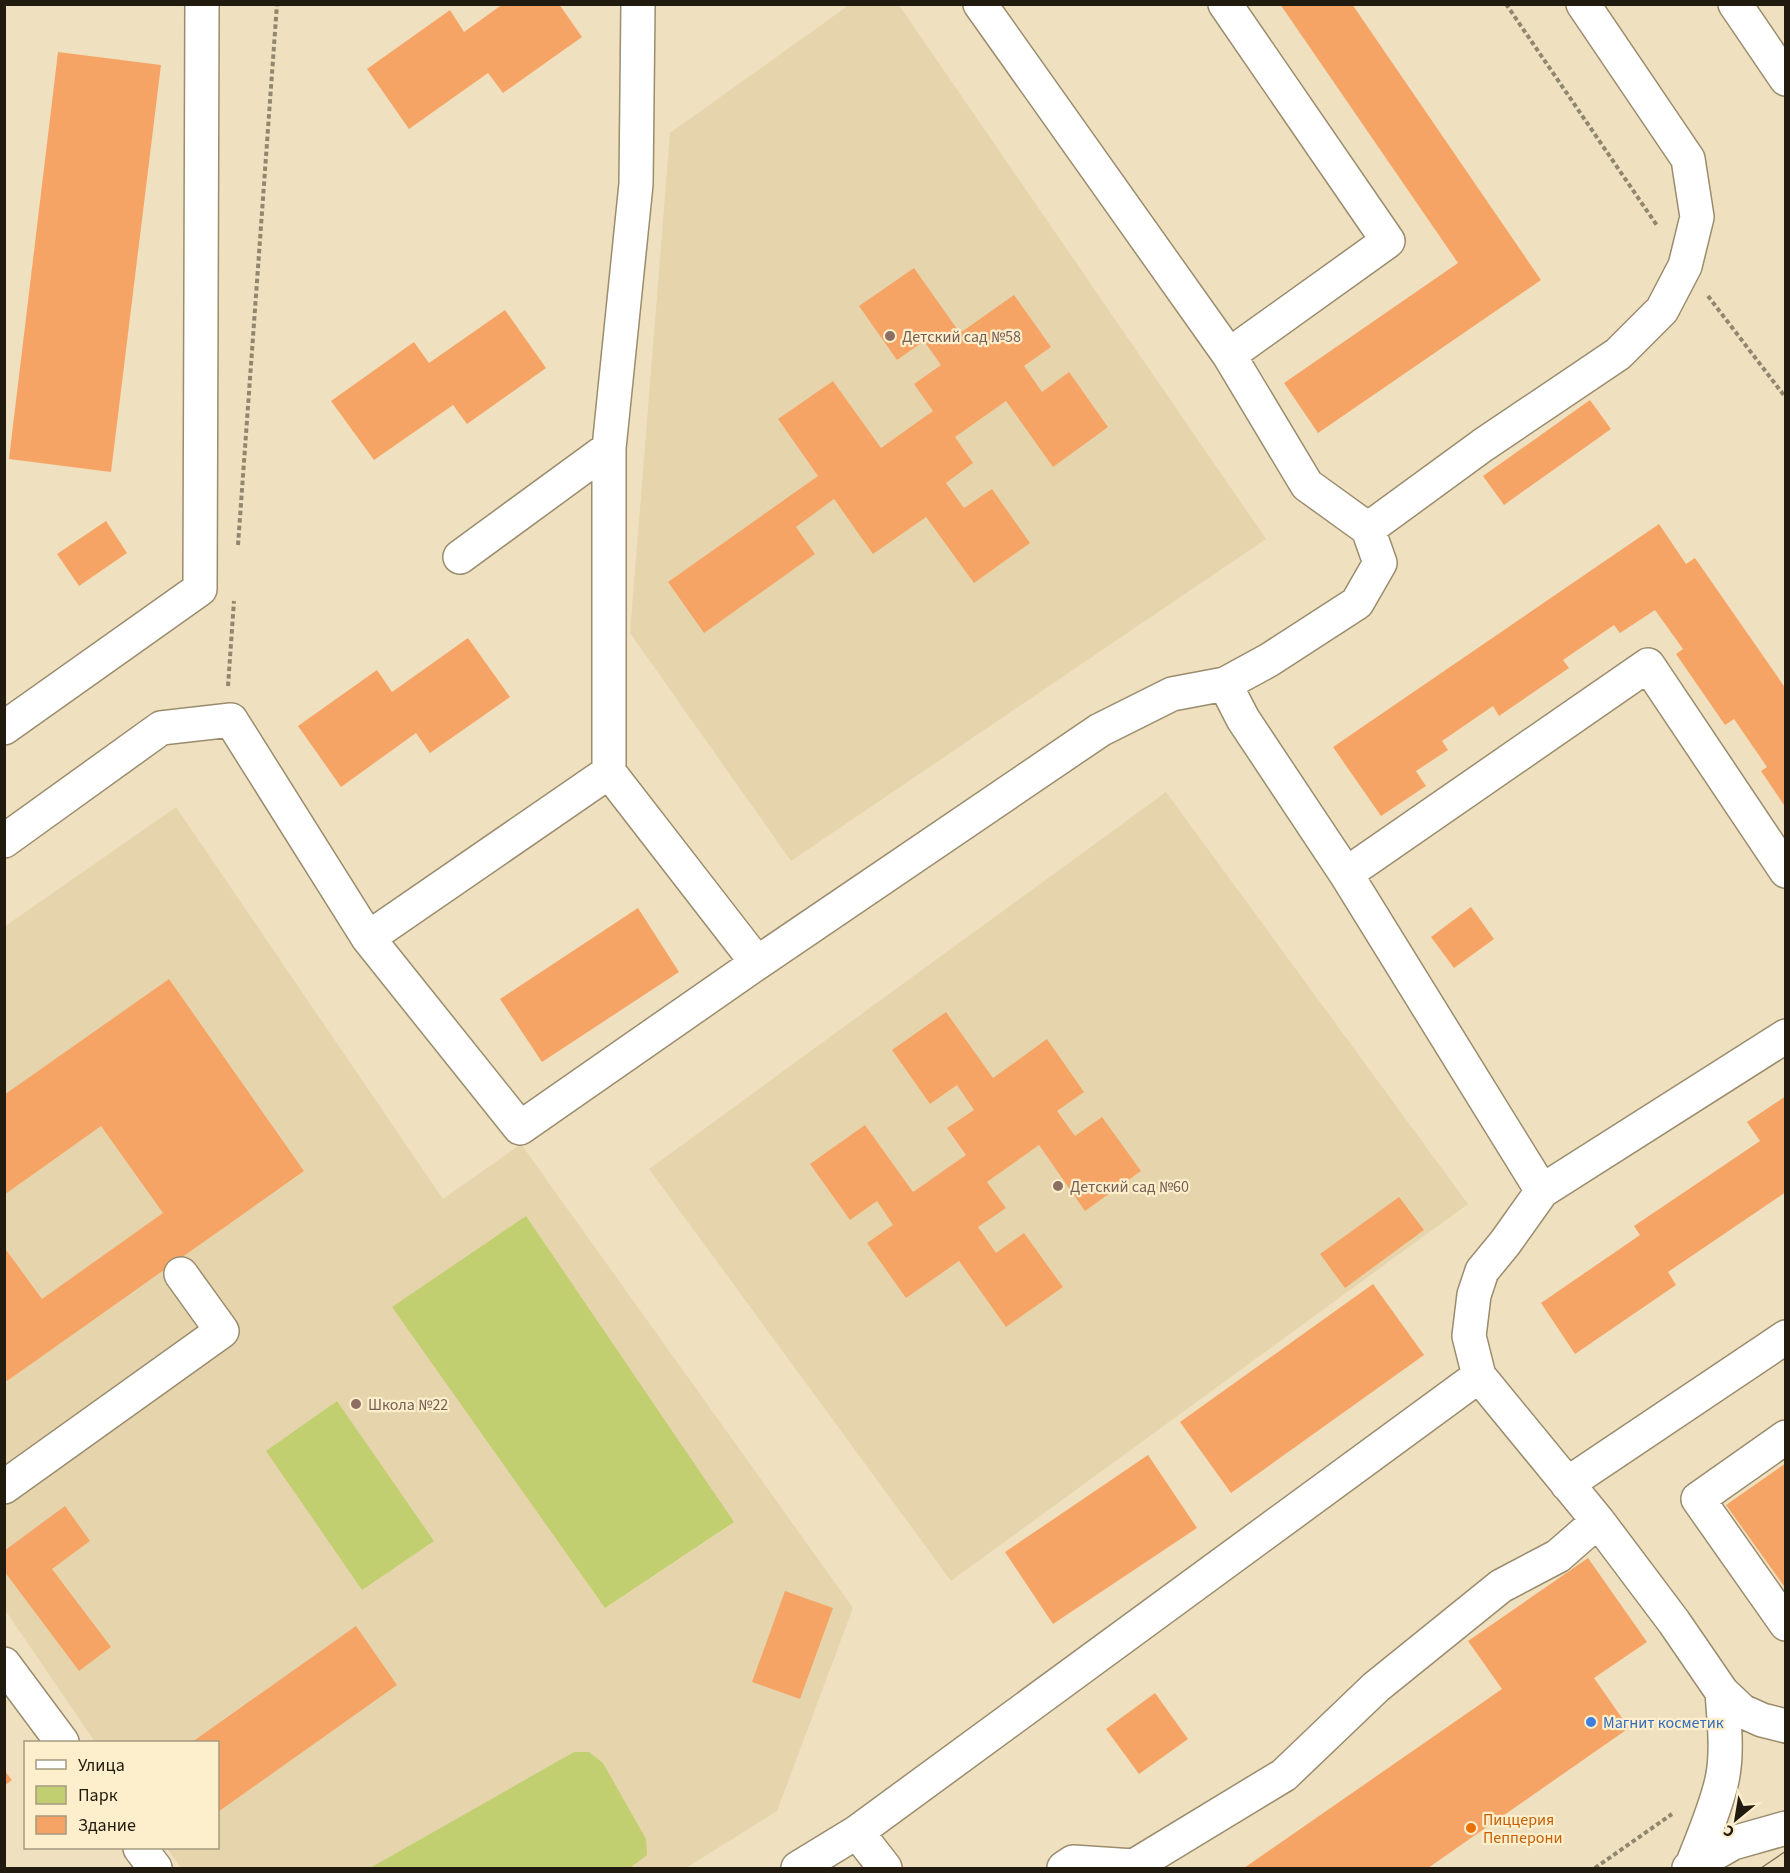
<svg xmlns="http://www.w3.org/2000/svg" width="1790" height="1873" viewBox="0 0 1790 1873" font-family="'Source Sans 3',sans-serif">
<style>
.built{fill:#e6d5ac}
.green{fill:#c2cf71}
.building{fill:#f6a466}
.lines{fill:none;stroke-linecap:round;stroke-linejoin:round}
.minor-casing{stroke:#9a8c6d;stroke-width:36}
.major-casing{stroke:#9a8c6d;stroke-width:36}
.path{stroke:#91876f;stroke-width:4;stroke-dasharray:4.5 3;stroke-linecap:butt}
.minor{stroke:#fff;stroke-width:33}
.major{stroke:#fff;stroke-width:33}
.tram{stroke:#807760;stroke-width:1.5}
.education-dot{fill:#8d6e63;stroke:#fdeecc;stroke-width:2}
.shop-dot{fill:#3f7fe0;stroke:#fdeecc;stroke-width:2}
.food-dot{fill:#e8710a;stroke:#fdeecc;stroke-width:2}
.labels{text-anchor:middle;stroke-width:4.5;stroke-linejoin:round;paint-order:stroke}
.education-label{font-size:16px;fill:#785e54;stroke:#fdeecc;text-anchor:start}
.shop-label{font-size:16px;fill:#366cbe;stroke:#fdeecc;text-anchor:start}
.food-label{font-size:16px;fill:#c56008;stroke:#fdeecc;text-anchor:start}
</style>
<rect width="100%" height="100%" fill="#efe1bf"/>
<!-- built -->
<path class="built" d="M849,5H899L1266,539L791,861L630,633L670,133Z
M1166,792L1468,1204L951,1581L649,1169Z
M176,807L443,1199L521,1144L853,1608L777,1811L686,1868H181L167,1848H218V1742H95L5,1610L4,927Z"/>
<!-- green -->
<path class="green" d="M526,1216L734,1522L605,1608L392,1307Z
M337,1401L434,1541L362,1590L266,1451Z
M574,1752H589L603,1763L646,1839L647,1855L630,1868H370Z"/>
<!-- building -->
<path class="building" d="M503,4H559L582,37L503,93L488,73L409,129L367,69L450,10L464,32Z
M1280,4H1352L1541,280L1318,433L1284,383L1458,263Z
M58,52L161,65L111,472L9,459Z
M914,268L960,333L1014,295L1051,347L1024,366L1042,392L1069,372L1108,427L1053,467L1006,401L955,437L973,463L946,483L964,508L992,489L1030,543L974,583L926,517L873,554L834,499L796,527L815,554L704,633L668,582L818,476L778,419L833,381L881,448L933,411L914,384L941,365L924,341L897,360L859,306Z
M505,310L546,368L467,424L453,405L374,460L331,401L414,342L429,363Z
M1590,400L1611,429L1504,505L1483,476Z
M106,521L127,553L79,586L57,554Z
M1659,524L1686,564L1695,558L1786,689V808L1761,771L1767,767L1734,719L1725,725L1676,654L1683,649L1655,610L1620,633L1614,625L1563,660L1569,668L1499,716L1493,706L1442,741L1448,750L1416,771L1426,786L1381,816L1333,747Z
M468,638L510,697L430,753L416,733L341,787L298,726L377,670L392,692Z
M1471,907L1494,939L1454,968L1431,937Z
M638,908L679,972L542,1062L500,999Z
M169,979L304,1171L7,1381L4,1377V1247L42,1299L163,1213L101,1126L4,1195V1095Z
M946,1012L993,1078L1047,1039L1084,1092L1057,1111L1075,1136L1102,1117L1141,1171L1085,1211L1039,1145L987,1182L1006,1208L978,1227L996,1253L1024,1233L1063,1287L1006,1327L959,1261L906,1298L867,1243L893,1225L877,1201L850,1220L810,1164L865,1125L913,1192L966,1155L947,1128L974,1110L957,1085L930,1104L892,1050Z
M1786,1096V1192L1668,1272L1676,1285L1575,1354L1541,1303L1640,1235L1634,1226L1760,1141L1747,1122Z
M1399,1197L1424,1230L1345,1288L1320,1254Z
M1373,1284L1424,1355L1231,1493L1180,1422Z
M1148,1455L1197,1528L1053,1624L1005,1552Z
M1786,1463V1589L1726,1505Z
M65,1506L90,1541L52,1569L111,1647L79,1671L4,1571V1551Z
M1588,1558L1647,1642L1594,1678L1629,1728L1428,1868H1244L1502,1689L1468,1641Z
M785,1591L833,1608L800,1699L752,1682Z
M356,1626L397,1685L218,1812V1742H192Z
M1155,1693L1188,1739L1139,1774L1106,1729Z
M4,1770L12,1780L4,1786Z"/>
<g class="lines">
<defs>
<path id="minor" d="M638,4L636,184L609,448V772L757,963L1100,730L1172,694L1225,684L1269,660L1357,603L1380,563L1368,529L1483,445L1618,354L1662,310L1685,266L1697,217L1688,159L1583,4
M980,4L1229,355L1307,485L1368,529
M1225,4L1388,241L1229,355
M460,557L609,448
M1225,684L1243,719L1346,874L1648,665L1786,871
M4,728L200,589L202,4
M4,841L161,728L231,720L368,938L520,1128L757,963
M1346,874L1542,1191
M368,938L609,772
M1786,1437L1698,1499L1786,1624
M1567,1484L1786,1337
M4,1487L222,1331L181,1274
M1598,1521L1479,1376L1469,1336L1474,1295L1482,1271L1505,1243L1542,1191L1786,1036
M4,1664L62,1742
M857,1832L885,1868
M140,1848L155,1868
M798,1868L857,1832L1479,1376
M1064,1868L1073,1862L1134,1866L1284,1775L1376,1687L1501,1586L1558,1556L1598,1521L1674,1622L1722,1692L1742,1711L1762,1720L1786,1726
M1689,1868L1733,1843L1786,1828
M1691,1868C1702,1839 1715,1811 1722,1780C1728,1752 1724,1721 1722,1692"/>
<path id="major" d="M1735,4L1786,79"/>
</defs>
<!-- minor casing -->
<use href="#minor" class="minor-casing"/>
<!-- major casing -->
<use href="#major" class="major-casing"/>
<!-- path -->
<path class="path" d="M1506,4L1658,227
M1708,296L1786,398
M238,545L277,4
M228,686L234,601
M1595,1868L1672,1814"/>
<!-- minor -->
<use href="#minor" class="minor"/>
<!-- major -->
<use href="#major" class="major"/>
<!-- tram -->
<path class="tram" d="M1761,1868L1786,1851"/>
</g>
<!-- markers -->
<g class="education-dot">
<circle cx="890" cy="336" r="6"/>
<circle cx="1058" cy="1186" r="6"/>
<circle cx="356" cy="1404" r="6"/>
</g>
<circle class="shop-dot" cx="1591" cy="1722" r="6"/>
<circle class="food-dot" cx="1471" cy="1828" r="6"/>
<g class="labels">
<!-- education labels -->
<g class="education-label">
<text x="902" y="342">Детский сад №58</text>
<text x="1070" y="1192">Детский сад №60</text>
<text x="368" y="1410">Школа №22</text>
</g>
<!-- shop labels -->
<g class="shop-label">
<text x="1603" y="1728">Магнит косметик</text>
</g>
<!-- food labels -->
<g class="food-label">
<text x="1483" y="1825">Пиццерия<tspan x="1483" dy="18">Пепперони</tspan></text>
</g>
</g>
<!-- border -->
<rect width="1790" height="1873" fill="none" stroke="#201b0e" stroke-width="12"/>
<!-- legend -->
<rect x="24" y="1741" width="195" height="108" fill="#fdeecc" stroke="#a59a80" stroke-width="1.5"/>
<rect x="36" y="1760" width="30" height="9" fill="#ffffff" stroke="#a59a80" stroke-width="1.5"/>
<text x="78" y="1771" font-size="18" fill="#201b0e">Улица</text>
<rect x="36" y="1786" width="30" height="18" fill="#c2cf71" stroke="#a59a80" stroke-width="1.5"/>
<text x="78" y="1801" font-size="18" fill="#201b0e">Парк</text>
<rect x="36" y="1816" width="30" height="18" fill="#f6a466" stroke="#a59a80" stroke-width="1.5"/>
<text x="78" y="1831" font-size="18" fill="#201b0e">Здание</text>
<!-- north arrow -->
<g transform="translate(1736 1819) rotate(210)" stroke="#fdeecc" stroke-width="4.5" paint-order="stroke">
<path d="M0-4.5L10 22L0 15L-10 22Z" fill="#201b0e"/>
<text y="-9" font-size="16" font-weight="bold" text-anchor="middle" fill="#201b0e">С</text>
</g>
</svg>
